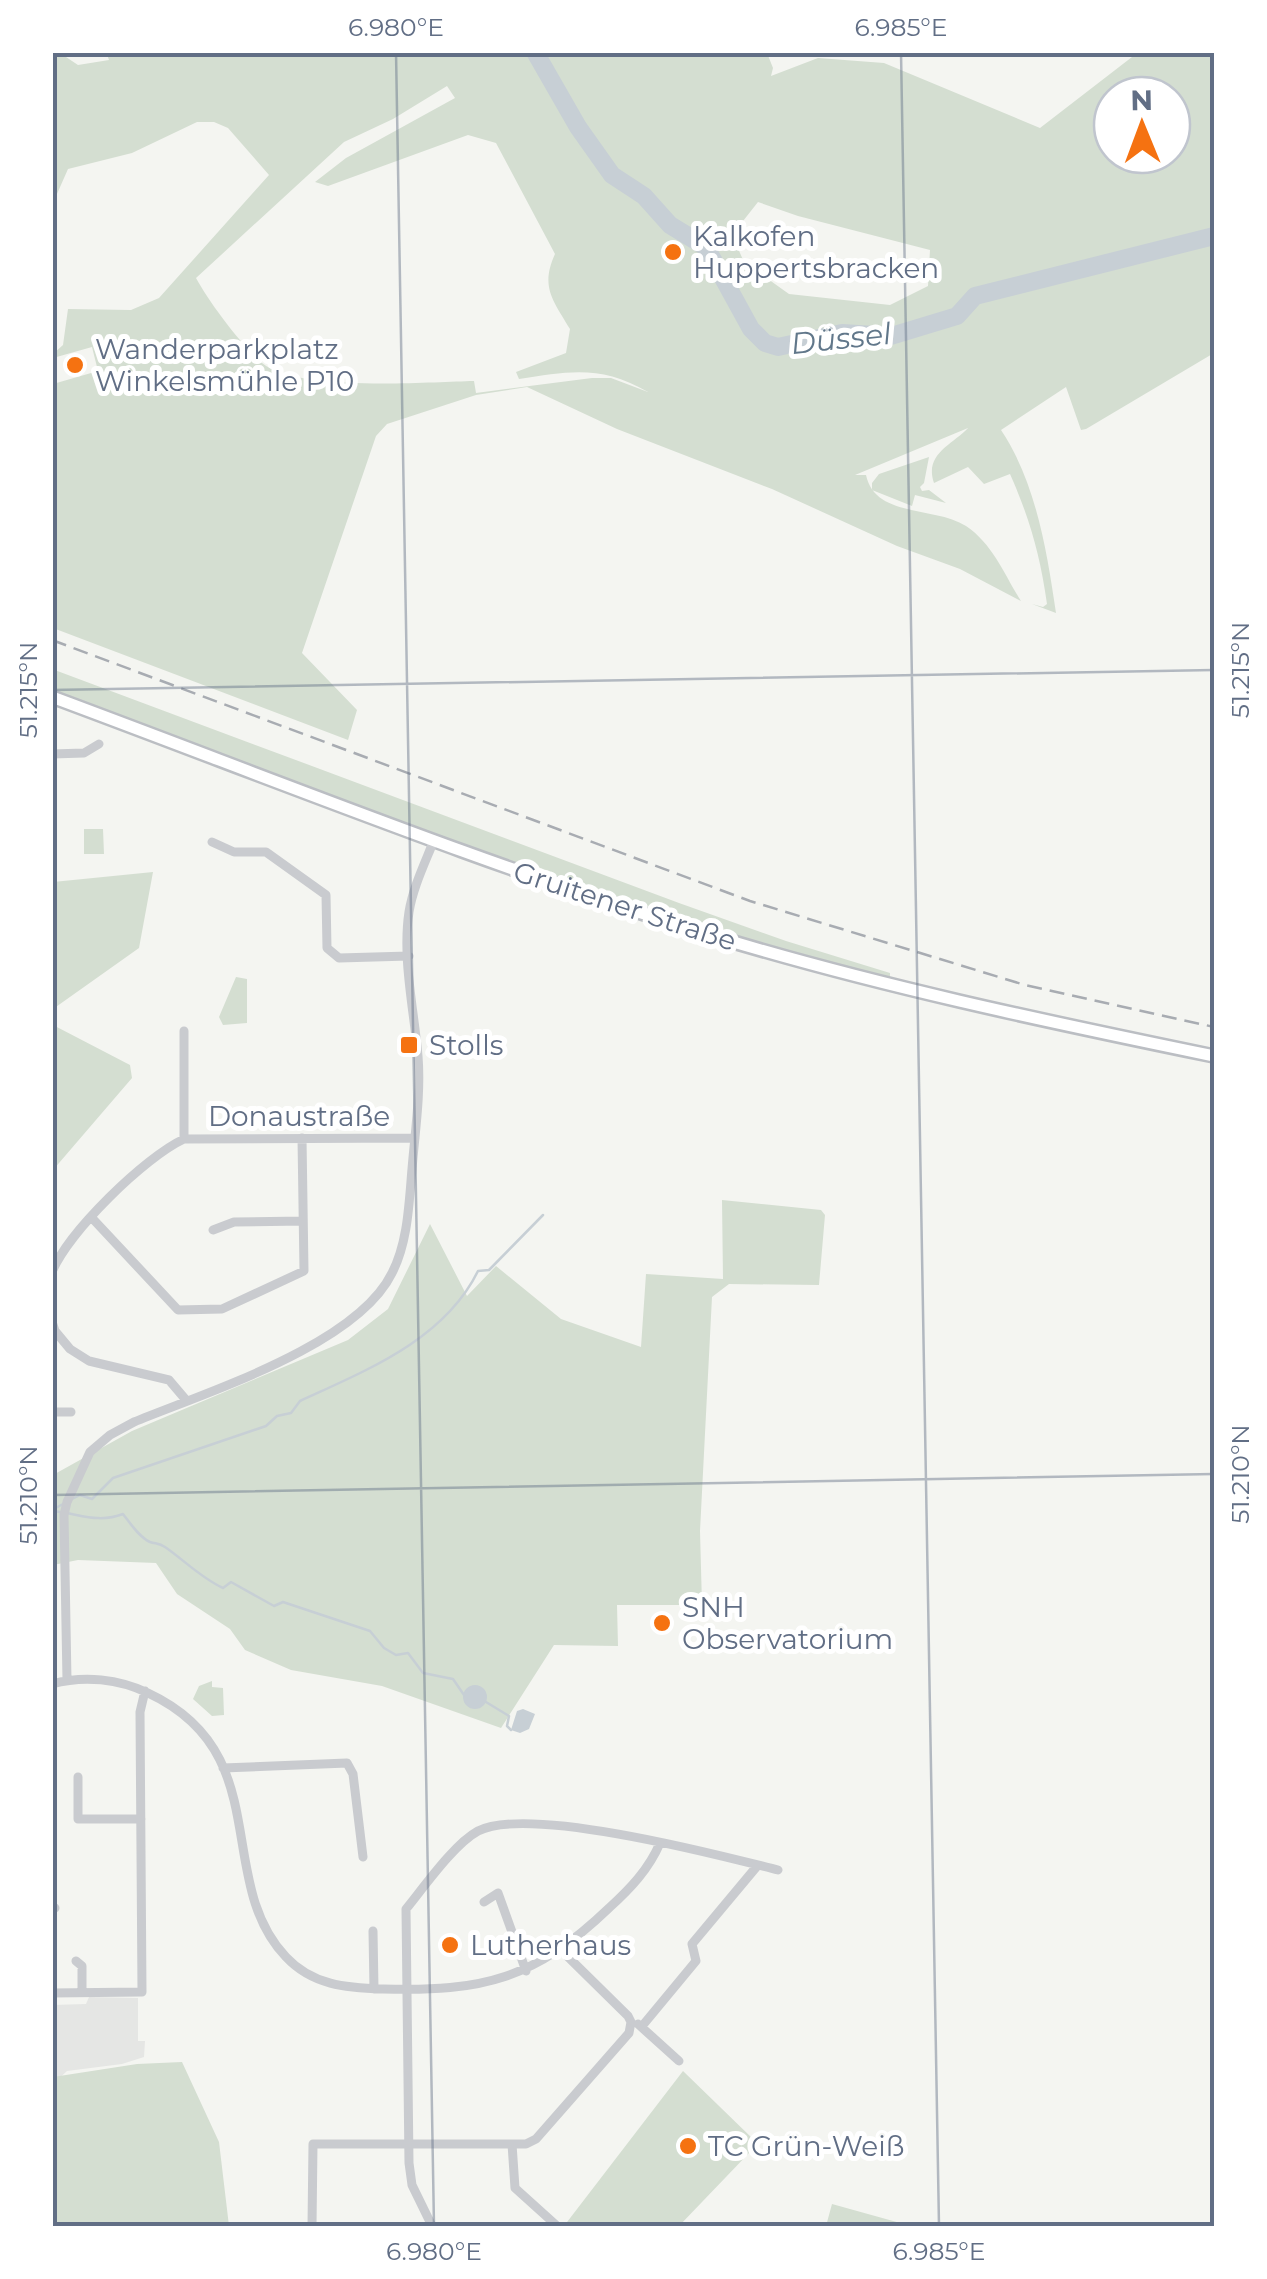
<svg xmlns="http://www.w3.org/2000/svg" width="1267" height="2279" viewBox="0 0 1267 2279" font-family="Montserrat,sans-serif">
<style>
.built{fill:#e5e6e4}
.green{fill:#d4ded1;fill-rule:evenodd}
.water{fill:#c7cfd5}
.lines{fill:none;stroke-linecap:round;stroke-linejoin:round}
.stream{stroke:#c7cfd5;stroke-width:2.5}
.river{stroke:#c7cfd5;stroke-width:18}
.secondary-casing{stroke:#bbbec3;stroke-width:16}
.minor{stroke:#c9cbcf;stroke-width:9}
.secondary{stroke:#fff;stroke-width:11}
.rail{stroke:#a8acb2;stroke-width:2.5;stroke-dasharray:15 8;stroke-linecap:butt}
.ticks{fill:none;stroke:#616e85;stroke-width:2.5;stroke-opacity:0.45}
.poi-dot{fill:#f57211;stroke:#fff;stroke-width:4}
.labels{text-anchor:middle;stroke-width:10;stroke-linejoin:round;paint-order:stroke}
.poi-label{font-size:28px;fill:#616e85;stroke:#fff;text-anchor:start}
.street-label{font-size:28px;fill:#616e85;stroke:#fff}
.water-label{font-size:30px;font-style:italic;fill:#61778a;stroke:#fff}
.neatline{fill:none;stroke:#616e85;stroke-width:4}
.ticks-label{font-size:25px;text-anchor:middle;fill:#616e85}
</style>
<rect width="100%" height="100%" fill="#f4f5f1"/>
<!-- built -->
<path class="built" d="M89,1997L138,1998V2041H145L144,2057L122,2064L67,2071L53,2084L52,2005L86,2004Z"/>
<!-- green -->
<path class="green" d="M106,52L767,53L773,68L771,76L818,58L884,63L1040,128L1132,57L1143,53H1214V353L1086,429L1081,430L1066,387L1001,430C1036,482 1047,552 1056,613L1032,604L1043,607L1047,604C1040,555 1030,519 1010,474L984,484L968,467L934,483C924,454 952,445 968,428L855,475H866C875,518 935,506 966,526C993,544 1005,576 1021,601L960,569L897,546L772,489L617,429L527,387L476,395L387,424L376,436L302,653L357,710L348,740L53,628V384L98,371L92,347L53,358V354L63,345L68,309L131,310L159,298L269,175L228,128L214,122H197L132,153L68,169L53,203V53H60L78,65L109,60ZM447,86L455,98L346,158L315,182L328,186L468,135L496,143L555,254C540,287 553,300 570,329L566,353L516,372L519,379C570,371 602,365 648,392L611,378H592L476,393L474,381C426,382 297,392 262,363C241,345 209,302 196,278L344,142L393,119ZM1112,95H1172V155H1112ZM758,202L798,216L930,250L928,286L890,305L789,294L744,262L732,235Z
M929,457L924,483L920,487L922,491L929,490L946,503L915,495L912,506L872,490V483L879,474Z
M52,669L679,903L786,941L890,973V979C788,952 685,925 585,890C406,829 230,757 53,691Z
M84,829H103L104,854H84Z
M153,872L139,948L53,1009V882Z
M236,977L247,979V1023L223,1025L219,1017Z
M53,1025L130,1065L132,1078L53,1170Z
M722,1200L821,1210L825,1215L819,1285L729,1284L712,1297L700,1531L702,1605H617L618,1646L554,1645L501,1728L382,1686L291,1670L245,1650L230,1629L177,1594L156,1563L78,1560L53,1565V1475L132,1431L348,1340L388,1309L430,1224L467,1296L496,1266L561,1319L641,1347L646,1274L723,1279Z
M212,1681V1687L223,1688L224,1715L212,1716L193,1699L199,1686Z
M182,2062L219,2142L229,2226H53V2077L137,2064Z
M683,2071L753,2139L749,2153L679,2226H564Z
M832,2204L911,2226H826Z"/>
<!-- water -->
<path class="water" d="M463 1697a12 12 0 1 1 24 0a12 12 0 1 1-24 0Z
M523,1709L535,1714L529,1729L520,1733L511,1730L517,1711Z"/>
<g class="lines">
<!-- stream -->
<path class="stream" d="M70,1500L80,1495L92,1499L113,1478L266,1426L277,1416L291,1413L300,1401C367,1370 444,1340 478,1271L489,1270L543,1215
M52,1510L63,1504
M52,1511C78,1513 97,1524 123,1514C130,1523 139,1537 150,1542C156,1544 159,1543 165,1547C184,1560 201,1578 223,1588L231,1582L274,1606L283,1602L370,1631L384,1648L396,1655L408,1653L423,1673L453,1679L464,1695
M486,1702L509,1716L507,1726L511,1730"/>
<!-- river -->
<path class="river" d="M535,52L578,127L612,175L644,196L670,225L706,247L751,329L765,343L778,347L842,333L891,336L957,316L975,296L1214,236"/>
<defs>
<path id="secondary" d="M52,697C270,778 485,865 707,934C873,985 1044,1021 1214,1056"/>
</defs>
<!-- secondary casing -->
<use href="#secondary" class="secondary-casing"/>
<!-- minor -->
<path class="minor" d="M52,754L84,753L99,744
M212,842L234,852H266L326,895L327,948L339,958L409,956
M184,1031V1139
M92,1218L178,1310L222,1309L304,1271L302,1138
M213,1230L234,1222L303,1221
M52,1272C68,1232 145,1157 184,1139L415,1138
M52,1322L55,1331L70,1349L89,1361L169,1380L186,1400
M52,1412H71
M67,1680L64,1515L67,1502L90,1452L110,1435L134,1422C207,1392 357,1345 392,1273C408,1242 409,1203 412,1169C415,1132 421,1093 418,1056C414,1010 402,958 409,912C413,887 425,863 434,840
M52,1684C84,1675 119,1679 148,1693C277,1753 213,1880 286,1957C312,1985 346,1988 383,1989C483,1992 535,1979 609,1908C630,1889 649,1869 660,1843
M223,1768L347,1763L353,1774L363,1857
M78,1777V1819H141
M484,1902L498,1893L526,1971
M52,1908H55
M373,1931L374,1989
M561,1950L628,2016L631,2022
M76,1961L82,1966V1992
M52,1993L142,1992L140,1712L145,1691
M638,2024L679,2061
M643,2025L696,1961L692,1944L758,1865
M512,2144L515,2188L556,2225
M312,2226L313,2144H526L536,2139L629,2033L631,2022
M432,2226L412,2185L409,2163L406,1909C424,1887 454,1844 478,1831C528,1805 719,1855 778,1870"/>
<!-- secondary -->
<use href="#secondary" class="secondary"/>
<!-- rail -->
<path class="rail" d="M52,640L750,901L1025,985L1214,1027"/>
</g>
<!-- ticks -->
<path class="ticks" d="M396,52L434,2226M901,52L939,2226M52,690L1214,670M52,1495L1214,1474"/>
<!-- markers -->
<g class="poi-dot">
<circle cx="673" cy="252" r="10"/>
<circle cx="75" cy="365" r="10"/>
<rect x="399" y="1035" width="20" height="20" rx="5"/>
<circle cx="662" cy="1623" r="10"/>
<circle cx="450" cy="1945" r="10"/>
<circle cx="688" cy="2146" r="10"/>
</g>
<g class="labels">
<!-- poi labels -->
<g class="poi-label">
<text x="693" y="246">Kalkofen<tspan x="693" dy="32">Huppertsbracken</tspan></text>
<text x="95" y="359">Wanderparkplatz<tspan x="95" dy="32">Winkelsmühle P10</tspan></text>
<text x="429" y="1055">Stolls</text>
<text x="682" y="1617">SNH<tspan x="682" dy="32">Observatorium</tspan></text>
<text x="470" y="1955">Lutherhaus</text>
<text x="708" y="2156">TC Grün-Weiß</text>
</g>
<!-- street labels -->
<g class="street-label">
<text transform="translate(625 906) rotate(18)" y="10">Gruitener Straße</text>
<text x="299" y="1126">Donaustraße</text>
</g>
<!-- water labels -->
<g class="water-label">
<text transform="translate(841 339) rotate(-6)" y="10">Düssel</text>
</g>
</g>
<!-- border -->
<rect width="1267" height="2279" fill="none" stroke="#ffffff" stroke-width="110"/>
<!-- north arrow -->
<g transform="translate(1142 125) rotate(359)"><circle r="48" fill="#ffffff" stroke="#c0c5ce" stroke-width="2.5"/>
<path d="M0-8L18 38L0 25L-18 38Z" fill="#f57211"/>
<text y="-15" font-size="28" font-weight="bold" text-anchor="middle" fill="#616e85">N</text>
</g>
<rect x="55" y="55" width="1157" height="2169" class="neatline"/>
<g class="ticks-label">
<text x="396" y="36">6.980°E</text>
<text x="901" y="36">6.985°E</text>
<text transform="translate(1240 670) rotate(-90)" y="9">51.215°N</text>
<text transform="translate(28 690) rotate(-90)" y="9">51.215°N</text>
<text transform="translate(1240 1474) rotate(-90)" y="9">51.210°N</text>
<text transform="translate(28 1495) rotate(-90)" y="9">51.210°N</text>
<text x="434" y="2260">6.980°E</text>
<text x="939" y="2260">6.985°E</text>
</g>
</svg>
